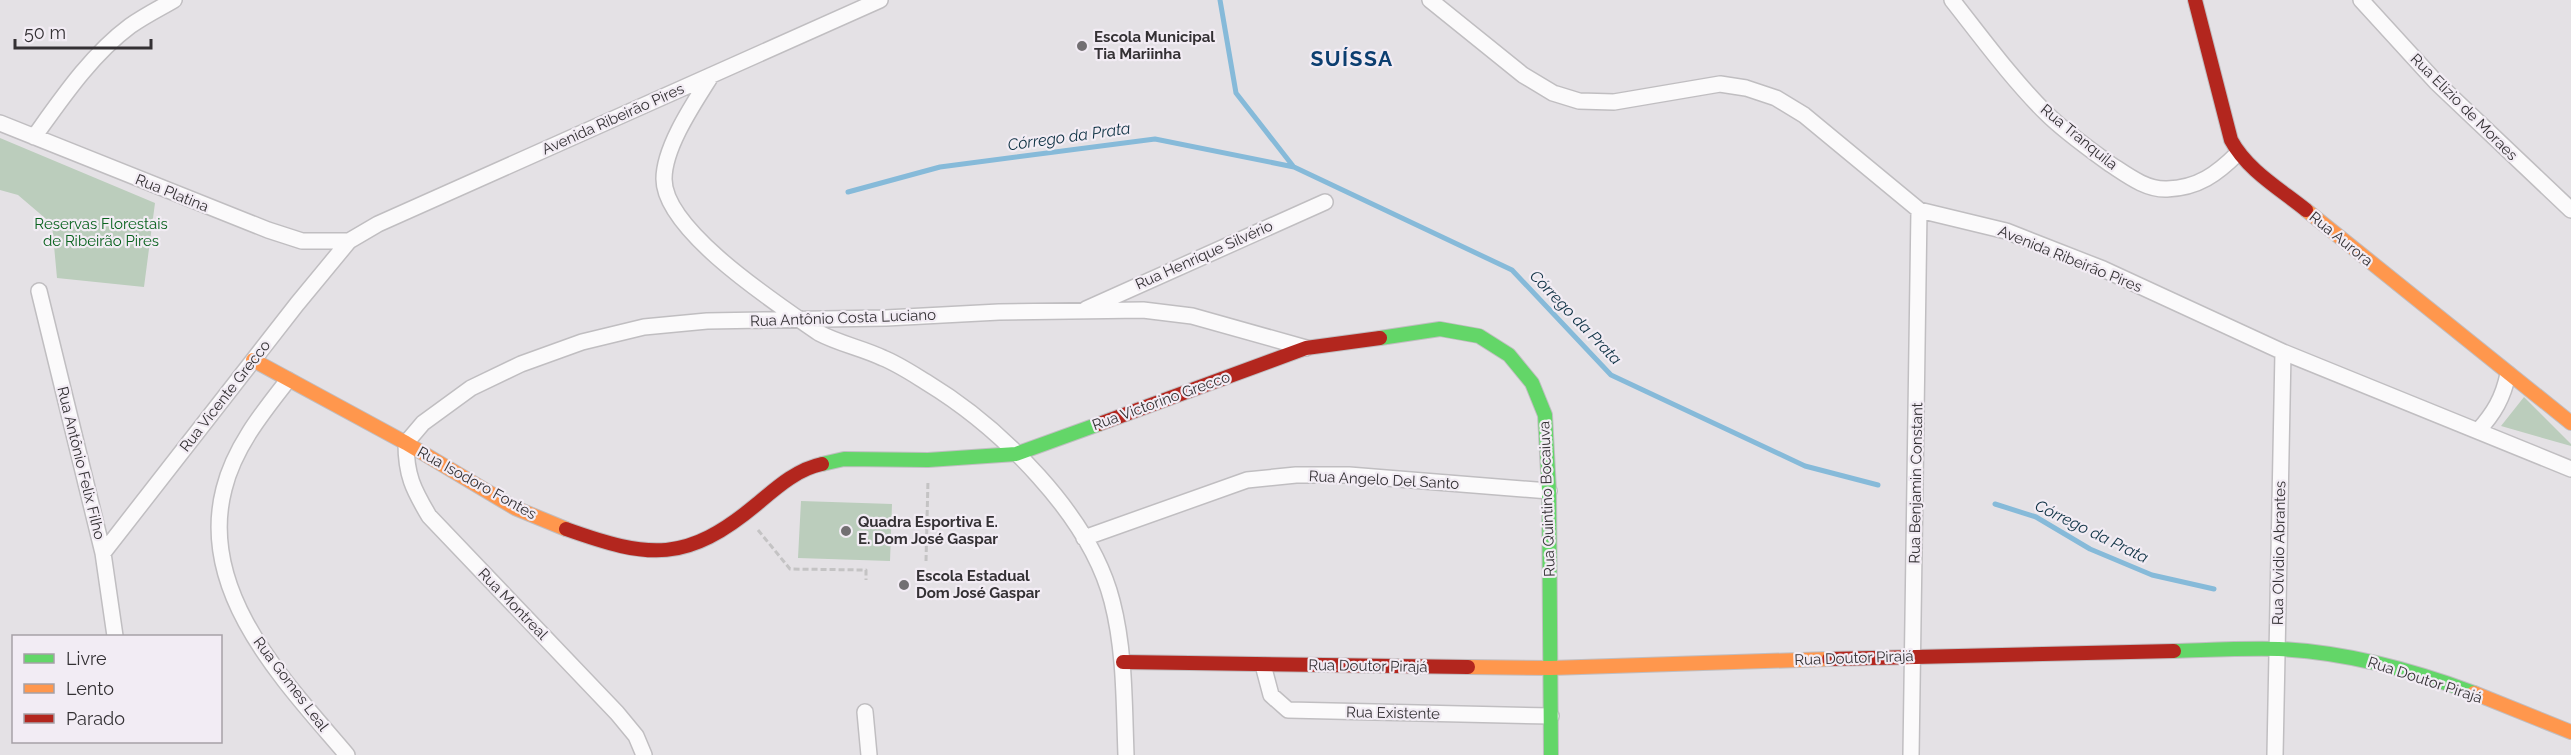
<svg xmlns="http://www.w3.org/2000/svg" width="2571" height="755" viewBox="0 0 2571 755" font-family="Raleway,sans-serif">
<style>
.green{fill:#bbcdbc}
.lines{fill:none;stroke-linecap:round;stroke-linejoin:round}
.stream{stroke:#86bad9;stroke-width:5}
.street-casing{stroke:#c0bec1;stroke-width:18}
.fast-casing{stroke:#c0bec1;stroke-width:16}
.slow-casing{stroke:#c0bec1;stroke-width:16}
.jam-casing{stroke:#c0bec1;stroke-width:16}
.path{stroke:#c4c3c4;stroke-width:3;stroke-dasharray:6 3;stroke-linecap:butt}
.street{stroke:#fbfafb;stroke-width:15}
.fast{stroke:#63d668;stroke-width:14}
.slow{stroke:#ff974d;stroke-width:14}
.jam{stroke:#b3261e;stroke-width:14}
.poi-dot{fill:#726f72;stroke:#f2ecf4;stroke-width:2}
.labels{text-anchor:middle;stroke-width:4.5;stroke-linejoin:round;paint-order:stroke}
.poi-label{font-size:15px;font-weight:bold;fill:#343134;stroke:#f2ecf4;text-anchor:start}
.street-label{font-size:15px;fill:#343134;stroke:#f2ecf4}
.park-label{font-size:15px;fill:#09621e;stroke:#f2ecf4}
.water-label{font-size:16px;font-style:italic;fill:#0d3143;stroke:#f2ecf4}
.district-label{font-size:21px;font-weight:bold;letter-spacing:1.5px;fill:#0c3e70;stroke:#f2ecf4}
</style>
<rect width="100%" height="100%" fill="#e4e1e5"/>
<!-- green -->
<path class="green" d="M0,138L155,203L144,287L57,278L52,224L18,195L0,190Z
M2524,397L2571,444V446L2501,426Z
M801,501L892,504L890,561L798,558Z"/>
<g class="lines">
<!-- stream -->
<path class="stream" d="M1220,0L1236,93L1293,166
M848,192L940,167L1155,139L1294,167L1512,270L1611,375L1805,466L1878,485
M1995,504L2036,517L2090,549L2152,575L2214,589"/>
<defs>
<path id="street" d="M1430,0L1523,75L1553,93L1579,101L1614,102L1720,84L1746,88L1776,98L1804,115L1919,210L2006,231L2103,269L2283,352L2571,469
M1952,0C1982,38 2011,78 2046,113C2065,132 2088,148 2110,164C2127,175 2146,190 2167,189C2198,188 2217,174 2238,153
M2361,0L2436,82L2571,210
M711,76C694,103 664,147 664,179C664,231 779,305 819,333C840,344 862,348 883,358C898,364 913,374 926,382C1000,427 1090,515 1112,601C1125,651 1124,703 1126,755
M0,123L268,230L302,241H349
M34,137C62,98 91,55 130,26C144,16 160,8 174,0
M39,291L103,553L115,636
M1086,309L1325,202
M288,380C262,413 234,448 224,489C197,593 286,683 347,755
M2478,431C2494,413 2503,398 2508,374
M1084,538L1247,480L1296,475H1349L1549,491
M103,553L297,304L349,241L378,224L880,0
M1263,665L1271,695L1288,710L1551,716
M865,712L869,755
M644,755L636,736L617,713L429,516C413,489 406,475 406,443L423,423L471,388L521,364L582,342L644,327L707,321L886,318L999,312L1143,310L1192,316L1306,348
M1911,755L1919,210
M2275,755L2283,352"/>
<path id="fast" d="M1380,338L1440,329L1479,336L1509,355L1532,383L1545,415L1549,491L1551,755
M822,464L844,459L928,460L1016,454L1099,424
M2174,651C2209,650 2244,648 2279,649C2346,652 2412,670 2474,693"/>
<path id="slow" d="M2306,210L2571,423
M253,360L406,443L515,508L566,529
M1468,667L1551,668L1829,659
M2474,693L2571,732"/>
<path id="jam" d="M2195,0L2231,140C2247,170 2280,189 2306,210
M1099,424L1306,348L1380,338
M566,529C650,559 686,563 757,504C776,488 797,469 822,464
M1829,659L2174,651
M1123,662L1468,667"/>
</defs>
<!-- street casing -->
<use href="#street" class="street-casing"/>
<!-- fast casing -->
<use href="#fast" class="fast-casing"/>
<!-- slow casing -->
<use href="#slow" class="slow-casing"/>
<!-- jam casing -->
<use href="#jam" class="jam-casing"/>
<!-- path -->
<path class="path" d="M758,530L790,569L866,570V580
M926,561L928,480"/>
<!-- street -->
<use href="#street" class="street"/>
<!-- fast -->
<use href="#fast" class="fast"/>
<!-- slow -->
<use href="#slow" class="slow"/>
<!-- jam -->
<use href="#jam" class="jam"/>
</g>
<!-- markers -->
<g class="poi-dot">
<circle cx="1082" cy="46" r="6"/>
<circle cx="846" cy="531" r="6"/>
<circle cx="904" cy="585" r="6"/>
</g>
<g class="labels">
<!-- poi labels -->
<g class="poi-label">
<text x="1094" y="42">Escola Municipal<tspan x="1094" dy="17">Tia Mariinha</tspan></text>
<text x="858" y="527">Quadra Esportiva E.<tspan x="858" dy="17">E. Dom José Gaspar</tspan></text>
<text x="916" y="581">Escola Estadual<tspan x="916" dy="17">Dom José Gaspar</tspan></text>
</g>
<!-- street labels -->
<g class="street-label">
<text transform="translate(2464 107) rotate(45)" y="5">Rua Elizio de Moraes</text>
<text transform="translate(613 119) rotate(-24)" y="5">Avenida Ribeirão Pires</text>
<text transform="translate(2079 137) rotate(39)" y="5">Rua Tranquila</text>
<text transform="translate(172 193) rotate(22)" y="5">Rua Platina</text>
<text transform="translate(2341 239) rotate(39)" y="5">Rua Aurora</text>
<text transform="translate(1204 255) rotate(-24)" y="5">Rua Henrique Silvério</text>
<text transform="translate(2070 259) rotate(22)" y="5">Avenida Ribeirão Pires</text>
<text transform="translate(843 318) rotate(-2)" y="5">Rua Antônio Costa Luciano</text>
<text transform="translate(225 396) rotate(-52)" y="5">Rua Vicente Grecco</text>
<text transform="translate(1161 401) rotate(-20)" y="5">Rua Victorino Grecco</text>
<text transform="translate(81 463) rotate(76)" y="5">Rua Antônio Felix Filho</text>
<text transform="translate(1384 480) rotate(3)" y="5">Rua Angelo Del Santo</text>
<text transform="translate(477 483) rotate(29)" y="5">Rua Isodoro Fontes</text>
<text transform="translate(1916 483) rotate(-89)" y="5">Rua Benjamin Constant</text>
<text transform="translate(1547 499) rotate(-92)" y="5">Rua Quintino Bocaiuva</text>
<text transform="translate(2279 553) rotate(-89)" y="5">Rua Olvidio Abrantes</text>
<text transform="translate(513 604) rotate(46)" y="5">Rua Montreal</text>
<text transform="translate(1854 658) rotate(-2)" y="5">Rua Doutor Pirajá</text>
<text transform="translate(1368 666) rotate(1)" y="5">Rua Doutor Pirajá</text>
<text transform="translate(2425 680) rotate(18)" y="5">Rua Doutor Pirajá</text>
<text transform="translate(291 684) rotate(53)" y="5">Rua Gomes Leal</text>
<text transform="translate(1393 713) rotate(1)" y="5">Rua Existente</text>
</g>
<!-- park labels -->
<g class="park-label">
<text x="101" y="229">Reservas Florestais<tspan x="101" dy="17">de Ribeirão Pires</tspan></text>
</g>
<!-- water labels -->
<g class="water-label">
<text transform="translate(1069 136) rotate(-8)" y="6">Córrego da Prata</text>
<text transform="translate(1576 317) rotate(46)" y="6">Córrego da Prata</text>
<text transform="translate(2092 531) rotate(26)" y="6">Córrego da Prata</text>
</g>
<!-- district labels -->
<g class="district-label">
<text x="1352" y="66">SUÍSSA</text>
</g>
</g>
<!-- legend -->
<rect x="12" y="635" width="210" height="108" fill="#f2ecf4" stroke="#a6a1a7" stroke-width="1.5"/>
<rect x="24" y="654" width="30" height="9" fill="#63d668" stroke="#a6a1a7" stroke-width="1.5"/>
<text x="66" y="665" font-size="18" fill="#343134">Livre</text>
<rect x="24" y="684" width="30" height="9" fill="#ff974d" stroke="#a6a1a7" stroke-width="1.5"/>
<text x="66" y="695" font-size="18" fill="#343134">Lento</text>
<rect x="24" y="714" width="30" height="9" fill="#b3261e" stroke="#a6a1a7" stroke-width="1.5"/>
<text x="66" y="725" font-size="18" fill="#343134">Parado</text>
<!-- scale -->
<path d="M15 39v9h136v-9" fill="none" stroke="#343134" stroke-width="3"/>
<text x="24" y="39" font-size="18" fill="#343134" stroke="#f2ecf4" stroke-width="4.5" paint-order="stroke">50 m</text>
</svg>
